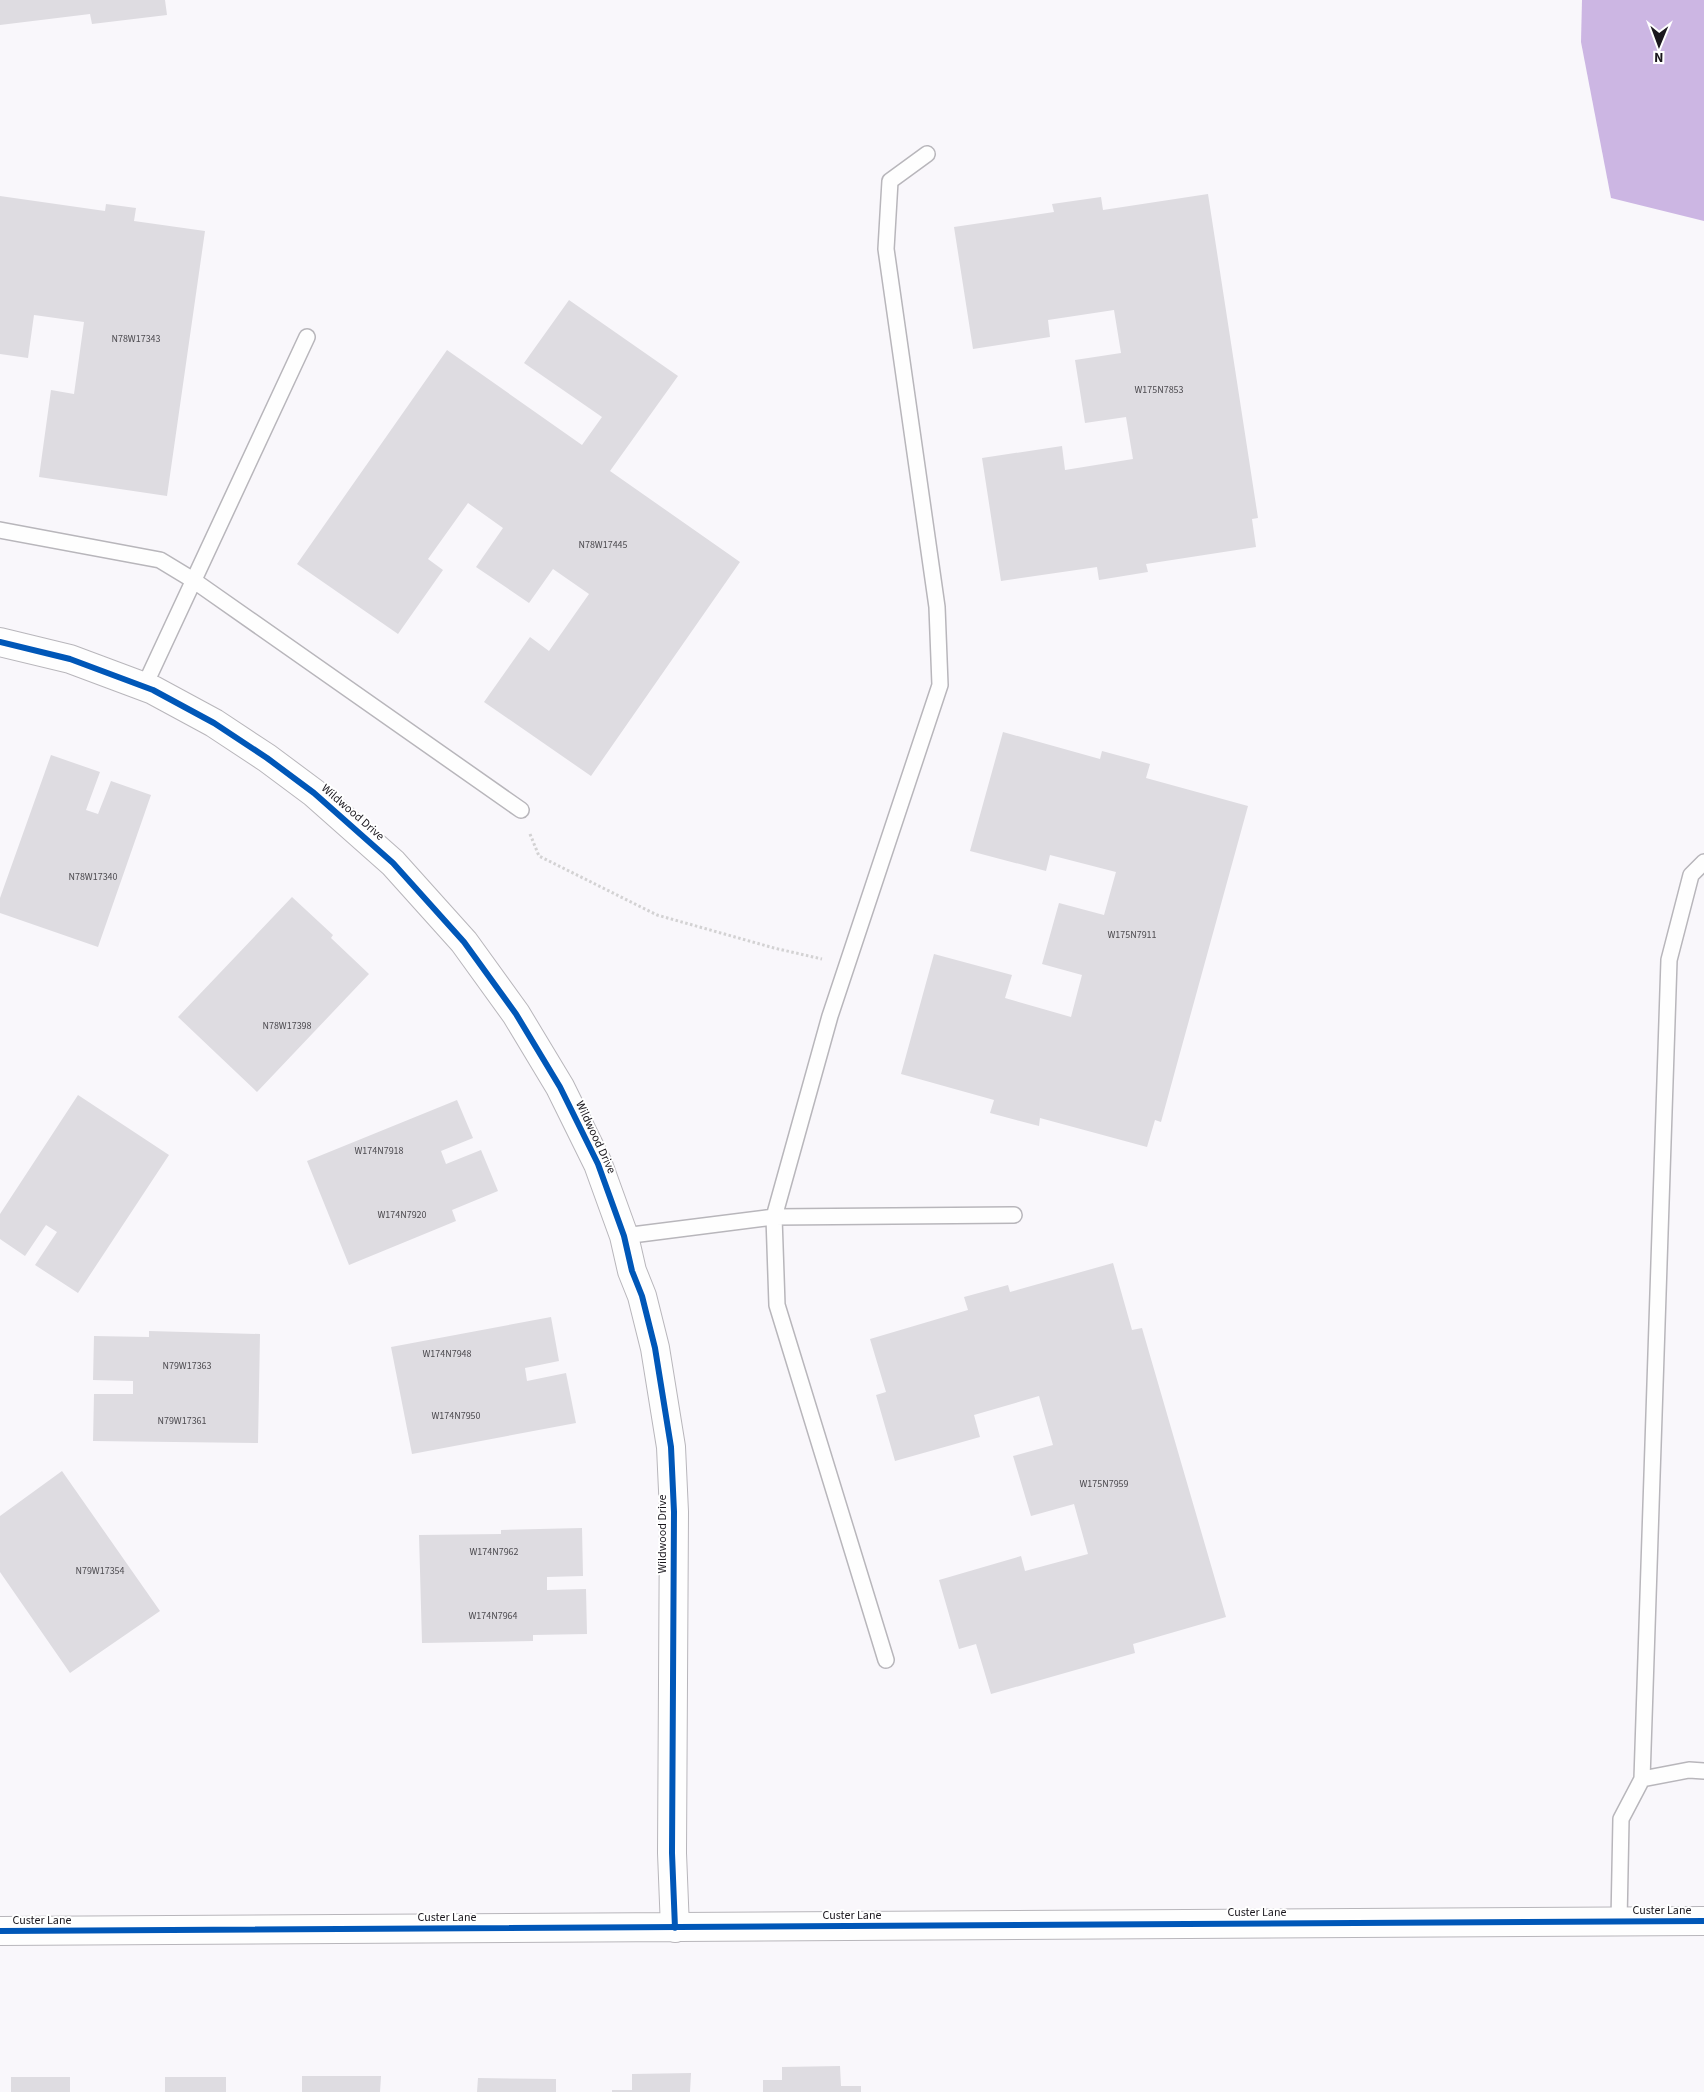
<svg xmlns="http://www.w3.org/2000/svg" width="1704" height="2092" viewBox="0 0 1704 2092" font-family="'Source Sans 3',sans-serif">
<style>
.water{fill:#ccb6e3}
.building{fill:#dedce1}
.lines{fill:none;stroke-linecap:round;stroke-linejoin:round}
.lane-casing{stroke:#b8b6bb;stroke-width:18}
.street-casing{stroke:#b8b6bb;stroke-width:30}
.path{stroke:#d3d2d3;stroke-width:3;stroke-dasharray:2.5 2.5;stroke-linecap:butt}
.lane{stroke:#fefefe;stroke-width:15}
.street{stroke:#fefefe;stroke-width:28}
.cycleway-casing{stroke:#fff;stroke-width:9}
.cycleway{stroke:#0057b8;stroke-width:6}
.labels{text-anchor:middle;stroke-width:4;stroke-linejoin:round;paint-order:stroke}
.number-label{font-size:10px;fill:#4e4c51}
.street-label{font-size:12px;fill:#1a171d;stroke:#fff}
</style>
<rect width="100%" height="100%" fill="#f9f7fb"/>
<!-- water -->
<path class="water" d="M1582,0H1704V221L1611,198L1581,42Z"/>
<!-- building -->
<path class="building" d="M0,0H165L167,15L92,24L90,14L0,25Z
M1208,194L1258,518L1252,519L1256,547L1146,564L1148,572L1099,580L1097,567L1001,581L982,458L1062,446L1065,470L1133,459L1126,417L1085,423L1075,360L1121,353L1114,310L1048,320L1050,337L973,349L954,227L1054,212L1052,204L1101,197L1103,210Z
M0,196L105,211L106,204L136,208L134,221L205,231L167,496L39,477L51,390L74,394L84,322L34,315L28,358L0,354Z
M569,300L678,376L610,471L740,562L591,776L484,702L530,637L549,651L589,594L553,569L529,603L476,567L503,528L468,503L428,559L443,570L398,634L297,564L447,350L582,445L602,417L524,363Z
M1003,732L1100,759L1102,751L1150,764L1146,778L1248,806L1161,1122L1155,1120L1147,1147L1040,1118L1039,1126L990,1113L994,1100L901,1074L934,954L1012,975L1005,998L1071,1017L1082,975L1042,964L1059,903L1104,915L1116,872L1050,855L1046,871L970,851Z
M51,755L100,772L86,810L98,814L111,781L151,795L98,947L0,913V898Z
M292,897L333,935L331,938L369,974L257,1092L178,1017Z
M78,1095L169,1155L78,1293L35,1265L57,1232L46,1225L25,1256L0,1239V1214Z
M457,1100L473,1138L441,1151L446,1164L481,1150L498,1191L452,1210L456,1221L349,1265L307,1161Z
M1113,1263L1132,1330L1142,1328L1226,1617L1133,1644L1135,1653L991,1694L976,1644L959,1649L939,1580L1021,1556L1025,1571L1088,1554L1074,1504L1031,1516L1013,1456L1053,1445L1039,1396L974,1415L980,1437L895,1461L876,1395L886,1392L870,1339L968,1310L964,1297L1008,1285L1010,1292Z
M551,1317L559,1361L525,1368L527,1381L566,1373L576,1423L412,1454L391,1347Z
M149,1331L260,1334L258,1443L93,1441L94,1394H133V1381L93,1380L94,1336L149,1337Z
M62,1471L160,1611L70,1673L0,1572V1516Z
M582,1528L583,1576L547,1577V1590L586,1589L587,1634L533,1635V1641L422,1643L419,1535L501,1534V1530Z
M840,2066L841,2086H861V2092H763V2080H782V2067Z
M691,2073L690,2092H612V2090H632V2074Z
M302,2076H381L380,2092H302Z
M11,2077H70V2092H11Z
M165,2077H226V2092H165Z
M478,2078L556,2079V2092H477Z"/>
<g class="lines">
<defs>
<path id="lane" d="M927,154L890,181L886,249L937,607L940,685L830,1016L774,1217L1014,1215
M0,530L160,560L193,580L521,810
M144,687L307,337
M624,1236L774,1217L777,1305L886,1660
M1642,1779L1669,960L1691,875L1704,862
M1619,1921L1621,1819L1642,1779L1689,1770L1704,1771"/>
<path id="street" d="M0,642L70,659L153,690L214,723L267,758L314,793L393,863L464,942L516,1014L560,1087L598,1164L624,1236L632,1271L642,1296L655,1348L671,1447L674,1512L672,1853L675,1928
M0,1931L1704,1921"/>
</defs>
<!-- lane casing -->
<use href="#lane" class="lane-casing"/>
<!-- street casing -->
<use href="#street" class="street-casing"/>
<!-- path -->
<path class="path" d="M530,834L539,856L657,915L774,948L822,959"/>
<!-- lane -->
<use href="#lane" class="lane"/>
<!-- street -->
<use href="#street" class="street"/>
<defs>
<path id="cycleway" d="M0,642L70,659L153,690L214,723L267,758L314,793L393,863L464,942L516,1014L560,1087L598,1164L624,1236L632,1271L642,1296L655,1348L671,1447L674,1512L672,1853L675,1928
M0,1931L1704,1921"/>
</defs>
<!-- cycleway casing -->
<use href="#cycleway" class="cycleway-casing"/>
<!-- cycleway -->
<use href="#cycleway" class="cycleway"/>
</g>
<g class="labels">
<!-- number labels -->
<g class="number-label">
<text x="136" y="342">N78W17343</text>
<text x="1159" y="393">W175N7853</text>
<text x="603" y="548">N78W17445</text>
<text x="93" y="880">N78W17340</text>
<text x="1132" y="938">W175N7911</text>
<text x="287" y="1029">N78W17398</text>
<text x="379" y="1154">W174N7918</text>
<text x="402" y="1218">W174N7920</text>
<text x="447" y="1357">W174N7948</text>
<text x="187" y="1369">N79W17363</text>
<text x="456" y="1419">W174N7950</text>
<text x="182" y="1424">N79W17361</text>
<text x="1104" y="1487">W175N7959</text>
<text x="494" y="1555">W174N7962</text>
<text x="100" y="1574">N79W17354</text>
<text x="493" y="1619">W174N7964</text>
</g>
<!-- street labels -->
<g class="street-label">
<text transform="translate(353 812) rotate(41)" y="4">Wildwood Drive</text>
<text transform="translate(596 1137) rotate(65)" y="4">Wildwood Drive</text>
<text transform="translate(662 1534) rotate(-90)" y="4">Wildwood Drive</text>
<text x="1662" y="1914">Custer Lane</text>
<text x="1257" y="1916">Custer Lane</text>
<text x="852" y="1919">Custer Lane</text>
<text x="447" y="1921">Custer Lane</text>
<text x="42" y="1924">Custer Lane</text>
</g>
</g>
<!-- north arrow -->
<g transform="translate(1659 45) rotate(181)" stroke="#ffffff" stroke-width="4" paint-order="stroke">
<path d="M0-4L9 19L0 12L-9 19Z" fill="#1a171d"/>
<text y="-8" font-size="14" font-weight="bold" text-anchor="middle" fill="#1a171d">N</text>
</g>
</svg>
